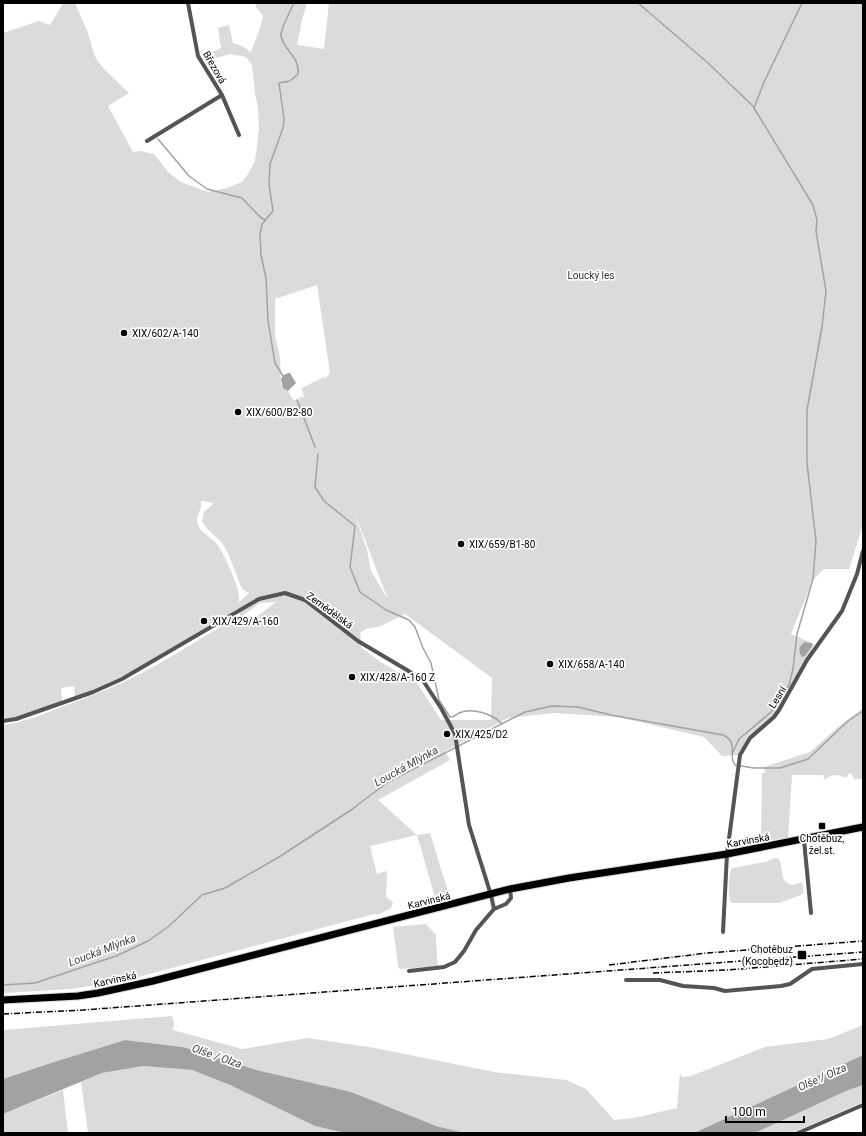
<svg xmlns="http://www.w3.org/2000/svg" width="866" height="1136" viewBox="0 0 866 1136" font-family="Roboto,sans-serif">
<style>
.green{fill:#dbdbdb;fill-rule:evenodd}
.water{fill:#a2a2a2}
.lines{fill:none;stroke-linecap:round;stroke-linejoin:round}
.stream{stroke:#a2a2a2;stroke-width:1.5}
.primary-casing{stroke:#dbdbdb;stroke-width:9}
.street{stroke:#545454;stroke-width:4}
.primary{stroke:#000;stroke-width:7}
.rail{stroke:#000;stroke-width:1.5;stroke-dasharray:6 2 1 2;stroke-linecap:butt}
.poi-dot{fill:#000;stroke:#fff;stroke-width:1.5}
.labels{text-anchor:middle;stroke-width:3.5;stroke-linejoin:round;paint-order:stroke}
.street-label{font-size:10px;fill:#000;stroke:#fff}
.park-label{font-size:10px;fill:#323232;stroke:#fff}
.poi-label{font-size:10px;fill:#000;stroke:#fff;text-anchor:start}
.water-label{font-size:11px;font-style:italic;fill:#434343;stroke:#fff}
</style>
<rect width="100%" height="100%" fill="#fff"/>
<!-- green -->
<path class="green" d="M63,3H75L88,33L94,54L97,60L103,68L129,93L108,106L133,152L140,151L154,154L169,173L181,182L208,192L227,188L242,182L248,174L255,161L259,129L258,107L255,94L252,65L246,57L230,54L217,58L212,52L221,48L218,28L229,25L233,43L242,46L251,52L259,31L263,16L255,6L258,3H307L302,20L297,45L324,49L329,3H863V525L849,569H824L813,580L791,634L814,644L807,660L779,710L750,738L740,755L722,756L704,737L618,717L554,713L508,718L445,751L450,760L378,800L417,835L430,833L450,898L436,901L417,835L370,846L377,874L387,871L386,897L392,901L393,903L390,909L379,914H374L127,980L71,989L3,993V725C24,722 44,714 64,706C89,697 114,687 138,675C173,657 206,634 241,616L237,609L226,617L136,670L75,698L74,686L61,688L62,703L14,718L3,719V33L39,21L50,25ZM317,285L330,373L326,378L324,377L302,388L304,398L301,396L299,399L293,400L288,391L281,384L280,357L275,335V299ZM201,501L214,503L204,512L202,521C207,532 218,536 224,546C232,560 236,575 242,589L249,593L238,603C239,601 239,599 239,597C239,586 223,551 216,543C210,537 201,532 198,525C194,516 203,510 201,501ZM354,511L387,597V598L371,571L367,550ZM276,602L255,618L242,616L260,603ZM405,614L492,678L491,720H441L417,683L382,663L362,648L360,633L366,629L381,626Z
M863,708V779H854L851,773L848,774L847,778C839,775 832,773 825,780L823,775H792L788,838L761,842L762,773H765L764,767L810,752L838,727Z
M775,858H778C786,868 776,881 793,885L802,882L804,892L801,895L779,903H731C728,897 728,873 732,868L766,862Z
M426,924L436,935V943L438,966L400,969L398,967L393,927Z
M172,1016L174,1023L173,1030L242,1049L308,1038L375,1048L494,1072L566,1080L586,1089L614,1120L634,1118L677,1108L680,1073L682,1077L691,1076L765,1047L828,1039L863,1025V1055L694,1133H465L436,1126L183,1047L125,1040L51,1063L3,1079V1030Z
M143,1066L192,1070L230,1085L315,1126L345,1133H88L81,1082L102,1073Z
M863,1085V1102L792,1133H755L846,1091Z
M63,1090L68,1133H3V1114Z"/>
<!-- water -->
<path class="water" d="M288,373H290L296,383L288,391L283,388L281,379L284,375Z
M805,642L811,643L813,645L805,656L802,657C798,651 798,646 805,642Z
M125,1040L183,1047L260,1071L351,1092L436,1126L465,1133H345L315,1126L230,1085L192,1070L143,1066L102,1073L3,1114V1079L51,1063Z
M863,1055V1085L846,1091L755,1133H694Z"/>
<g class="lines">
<!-- stream -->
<path class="stream" d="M638,3L708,63L754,107
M158,139L189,176L207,189L242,198L260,217L265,220
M283,376L275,363L268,321L266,278L261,255L260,235L262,224L273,211L269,184L270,164L283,128L284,119L279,83L290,81L298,74C300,55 282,50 281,35C281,30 291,9 294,3
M297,400L315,447
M318,454L315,487L324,501L355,526L350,567L360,592L386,610L409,620L415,627L423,648L431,663L439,700L450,717C455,717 456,715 459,713C472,707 493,714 502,724
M733,752L739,739L771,712L789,685L793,669L797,634L813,579L816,541L807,463V410L822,327L826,291L816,231L817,220L813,205L754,108L764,82L802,3
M3,985L35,983L116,956L148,941L168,927L202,895L225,888L279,857L351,810L388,782L525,712L552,706L578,707L611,715L723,735C740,743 727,754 735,765L754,768H780L808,759L848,721L863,711"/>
<defs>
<path id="primary" d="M3,1000L78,996L98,993L153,981L510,889L569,878L727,854L863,827"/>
</defs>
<!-- primary casing -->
<use href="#primary" class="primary-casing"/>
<!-- street -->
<path class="street" d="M188,3L198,56L222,95L239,135
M147,141L222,95
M3,721L16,719L93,692L122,679L259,599L285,593L305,600L358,641L422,679L441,708L455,734L469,825L491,895L494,909L476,930L464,951L455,962L444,967L409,971
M804,840L811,913
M494,909L506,904L511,898L510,889
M723,932L727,854L740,755L750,738L774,717L779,710L807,660L842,611L857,574L863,551
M626,980H660L683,986L714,988L725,991L781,986L790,984L812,969L863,964
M798,1133L863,1105"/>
<!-- primary -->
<use href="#primary" class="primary"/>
<!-- rail -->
<path class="rail" d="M609,965L707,953L863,941
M653,973L728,970L863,959
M3,1014L83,1010L863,952"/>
</g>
<!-- markers -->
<g class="poi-dot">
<circle cx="124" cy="333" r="4"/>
<circle cx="238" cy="412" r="4"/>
<circle cx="461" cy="544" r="4"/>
<circle cx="204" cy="621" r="4"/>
<circle cx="550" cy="664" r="4"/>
<circle cx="352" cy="677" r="4"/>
<circle cx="447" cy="734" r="4"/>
<rect x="818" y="822" width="8" height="8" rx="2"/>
<rect x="797" y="950" width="10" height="10" rx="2"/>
</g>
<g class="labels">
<!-- street labels -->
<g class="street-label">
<text transform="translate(215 67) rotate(60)" y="4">Březová</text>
<text transform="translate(330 610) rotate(36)" y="4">Zemědělská</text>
<text transform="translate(777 697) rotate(-59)" y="4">Lesní</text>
<text transform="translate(748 840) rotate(-10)" y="4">Karvinská</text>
<text transform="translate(429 900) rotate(-14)" y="4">Karvinská</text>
<text transform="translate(115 979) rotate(-12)" y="4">Karvinská</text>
</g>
<!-- park labels -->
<g class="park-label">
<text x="591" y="279">Loucký les</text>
</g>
<!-- poi labels -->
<g class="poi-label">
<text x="132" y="337">XIX/602/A-140</text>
<text x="246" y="416">XIX/600/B2-80</text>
<text x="469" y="548">XIX/659/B1-80</text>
<text x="212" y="625">XIX/429/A-160</text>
<text x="558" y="668">XIX/658/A-140</text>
<text x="360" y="681">XIX/428/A-160 Z</text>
<text x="455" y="738">XIX/425/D2</text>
<text x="822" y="842" text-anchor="middle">Chotěbuz,<tspan x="822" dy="12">žel.st.</tspan></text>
<text x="793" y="953" text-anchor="end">Chotěbuz<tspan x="793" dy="12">(Kocobędz)</tspan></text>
</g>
<!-- water labels -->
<g class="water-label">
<text transform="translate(406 766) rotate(-29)" y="4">Loucká Mlýnka</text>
<text transform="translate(102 950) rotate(-21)" y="4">Loucká Mlýnka</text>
<text transform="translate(217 1056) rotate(19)" y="4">Olše / Olza</text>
<text transform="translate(822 1077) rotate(-24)" y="4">Olše / Olza</text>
</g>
</g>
<!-- border -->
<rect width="866" height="1136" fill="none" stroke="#000000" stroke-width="8"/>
<!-- scale -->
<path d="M726 1116v6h78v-6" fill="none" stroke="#000000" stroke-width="2"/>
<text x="732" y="1116" font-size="12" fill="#000000" stroke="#ffffff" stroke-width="3" paint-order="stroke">100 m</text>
</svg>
